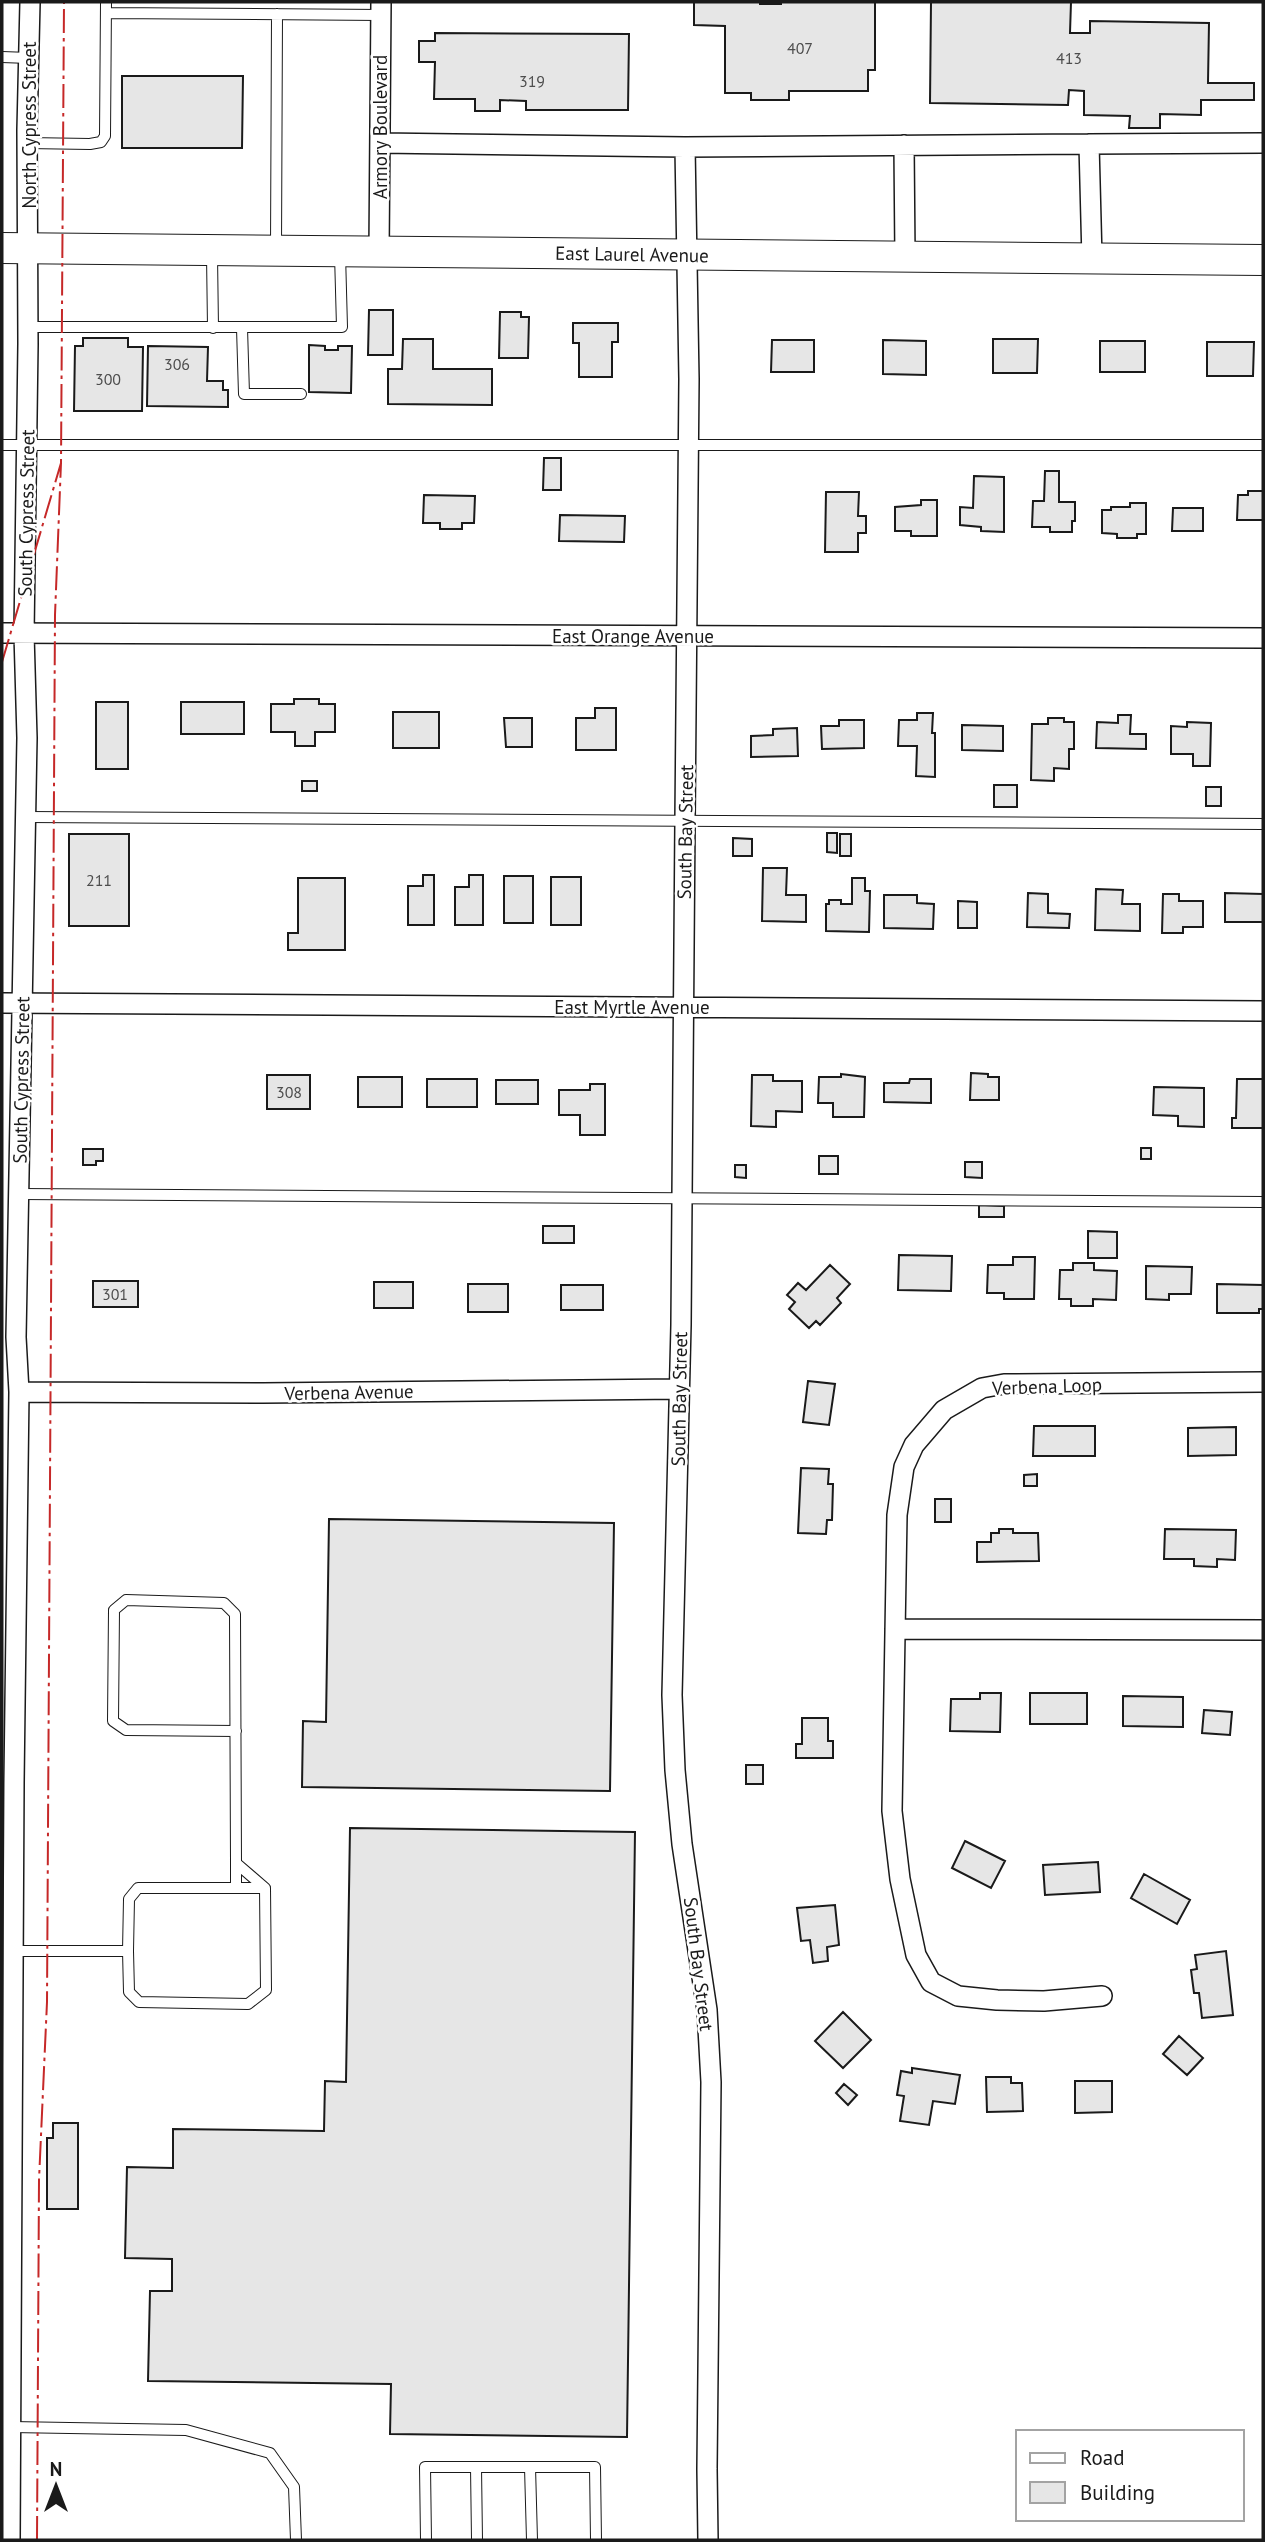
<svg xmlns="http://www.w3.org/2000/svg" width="1265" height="2542" viewBox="0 0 1265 2542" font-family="'PT Sans',sans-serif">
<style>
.building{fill:#e6e6e6;stroke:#1a1a1a;stroke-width:2}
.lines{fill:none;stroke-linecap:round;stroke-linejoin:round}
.lane-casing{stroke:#1a1a1a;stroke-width:12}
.street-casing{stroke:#1a1a1a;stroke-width:22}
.primary-casing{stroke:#1a1a1a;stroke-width:32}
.lane{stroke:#fff;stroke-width:10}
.street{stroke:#fff;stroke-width:19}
.primary{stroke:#fff;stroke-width:30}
.power{stroke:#c62828;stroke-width:2;stroke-dasharray:24 5 3.5 5;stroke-linecap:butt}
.labels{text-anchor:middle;stroke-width:5;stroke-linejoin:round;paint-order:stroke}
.number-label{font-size:16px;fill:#4d4d4d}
.street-label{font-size:19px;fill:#1a1a1a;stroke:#fff}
</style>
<rect width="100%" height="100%" fill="#fff"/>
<!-- building -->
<path class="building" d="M694,2H760V4H781V2H875V70H868V91H789V100H751V93H725V26L694,25Z
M931,2H1071L1070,33H1090V21L1209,23L1208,83H1254V100H1201V115L1160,114V128H1129L1130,116L1084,115V91L1069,90L1068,105L930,103Z
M435,33L629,34L628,110H526V101L500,100V111H475V99H434L435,62H419V41H435Z
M122,76H243L242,148H122Z
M369,310H393V355H368Z
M500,312H521V317H529L528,358H499Z
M573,323H618V342H612V377H579V343H573Z
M83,338H128V347H143L142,411H74L75,346H83Z
M403,339H433V369H492V405L388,404V369H402Z
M993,339H1038L1037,373H993Z
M772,340H814V372H771Z
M883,340L926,341V375L883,374Z
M1100,341H1145V372H1100Z
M1207,342H1254L1253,376H1207Z
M309,345L325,346V350H338V346H352L351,393L309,392Z
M148,346L208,347L207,381H223V390H228V407L147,406Z
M544,458H561V490H543Z
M1045,471H1059V502H1075V521H1072V532H1050V527H1032L1033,501H1044Z
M974,476L1004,477V532L981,531V527L960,525V507L973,508Z
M1248,491H1263V520H1237L1238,495H1248Z
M826,492H859L858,516H866V533H858V552H825Z
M424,495L475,496L474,523H462V529H440V523H423Z
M921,500H937V536H911V531H895V507L921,505Z
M1130,503H1146V534H1137V538H1117V534L1102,533V510H1111V507H1130Z
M1173,508H1203V531H1172Z
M560,515L625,516L624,542L559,541Z
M294,699H319V704H335V732H315V746H295V732H271V704H294Z
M96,702H128V769H96Z
M181,702H244V734H181Z
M595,708H616V750H576V718H595Z
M393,712H439V748H393Z
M917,713H933L932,733H935V777L916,776L917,746H898L899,720H917Z
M1118,715H1131L1130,734H1146V749L1096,748L1097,722L1118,723Z
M504,718H532V747H506Z
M1048,718H1064V722H1074V749H1069V769L1054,768V781L1031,780L1032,724H1048Z
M839,720H864V748L822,749L821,726H839Z
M1187,722L1211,723L1210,766H1193V754H1171V726L1187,727Z
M962,725L1003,726V751L962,750Z
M797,728L798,756L751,757V736L773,735V729Z
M302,781H317V791H302Z
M994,785H1017V807H994Z
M1206,787H1221V806H1206Z
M827,833H837V853L827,852Z
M69,834H129V926H69Z
M840,834H851V856H840Z
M733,838L752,839V856H733Z
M763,868H787L786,895H806V922L762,921Z
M423,875H434V925H408V886H423Z
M469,875H483V925H455V887H469Z
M504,876H533V923H504Z
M551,877H581V925H551Z
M298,878H345V950H288V933H298Z
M852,878H865V891H870L869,932L826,931V904H829V900H841V904H852Z
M1096,889L1123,890L1122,904H1140V931L1095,930Z
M1263,889V922H1225V893L1263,894Z
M1028,893L1048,894V913L1070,914L1069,928L1027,927Z
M1163,894H1179V901H1203V927H1183V933H1162Z
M884,895H917V903L934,904L933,929L884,928Z
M958,901L977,902V928H958Z
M971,1073L988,1074V1077H999V1100H970Z
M841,1074L865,1077L864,1117H833V1103H818L819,1077H841Z
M267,1075H310V1109H267Z
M752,1075H773V1081H802V1112L776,1111V1127L751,1126Z
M358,1077H402V1107H358Z
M427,1079H477V1107H427Z
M910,1079H931V1103L884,1102V1083H909Z
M1237,1079H1263V1128H1232V1118H1236Z
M496,1080H538V1104H496Z
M590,1084H605V1135H580V1115H559V1090H590Z
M1154,1087L1204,1088V1127L1178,1126V1116L1153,1115Z
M1141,1148H1151V1159H1141Z
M83,1149H103V1161H96V1165H83Z
M819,1156H838V1174H819Z
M965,1162H982V1178L965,1177Z
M735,1165H746V1178L735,1177Z
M979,1205L1004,1206V1217H979Z
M543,1226H574V1243H543Z
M1088,1231L1117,1232V1258H1088Z
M899,1255L952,1256L951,1291L898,1290Z
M1013,1257H1035L1034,1299H1004V1293H987L988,1265H1013Z
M1073,1263H1094V1270L1117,1271L1116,1300L1093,1299V1306H1071V1299H1059L1060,1270H1073Z
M830,1265L850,1284L837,1298L841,1303L820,1325L816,1321L809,1328L789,1309L795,1302L787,1295L798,1283L806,1290Z
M1146,1266L1192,1267L1191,1294H1169V1300L1146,1299Z
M93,1281H138V1307H93Z
M374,1282H413V1308H374Z
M468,1284H508V1312H468Z
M1217,1284L1263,1285V1309H1259V1313H1217Z
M561,1285H603V1310H561Z
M808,1381L835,1384L829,1425L803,1422Z
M1034,1426H1095V1456H1033Z
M1236,1427V1455L1188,1456V1428Z
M801,1468L829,1469L828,1484H833L832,1520H827L826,1534L798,1533Z
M1037,1474V1486H1024V1475Z
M935,1499H951V1522H935Z
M329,1519L614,1523L610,1791L302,1787L303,1721L326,1722Z
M999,1529H1013V1533H1038L1039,1561L977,1562V1542H991V1533H999Z
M1165,1529L1236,1530L1235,1560L1217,1559V1567L1194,1566V1559H1164Z
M980,1693H1001L1000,1732L950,1731L951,1699H980Z
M1030,1693H1087V1724H1030Z
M1123,1696L1183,1697V1727L1123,1726Z
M1204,1710L1232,1712L1230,1735L1202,1733Z
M802,1718H828V1741H833V1758H796V1744H802Z
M746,1765H763V1784H746Z
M350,1828L635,1832L627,2437L390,2434L391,2384L148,2381L150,2291H172V2259L125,2258L127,2167L173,2168V2129L324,2131L325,2081L346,2082Z
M965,1841L1005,1861L991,1888L952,1868Z
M1098,1862L1100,1892L1045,1895L1043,1865Z
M1144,1874L1190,1900L1177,1924L1131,1898Z
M835,1905L839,1945L827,1947L828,1961L813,1963L810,1940L801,1941L797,1908Z
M1226,1951L1233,2015L1202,2018L1199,1993H1194L1191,1970L1197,1969L1195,1955Z
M843,2012L871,2040L843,2068L815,2041Z
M1179,2036L1203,2058L1187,2075L1163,2054Z
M912,2068L960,2075L955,2104L933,2101L929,2125L900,2121L904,2096L897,2095L901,2071L912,2073Z
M986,2077H1011V2083H1022L1023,2111L987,2112Z
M1075,2081H1112V2112L1075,2113Z
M844,2084L857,2095L848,2105L836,2093Z
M53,2123H78V2209H47V2138H53Z"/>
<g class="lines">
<defs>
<path id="lane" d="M106,13L381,15
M2,57L29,58
M27,143L90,144L101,142L105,136L106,2
M276,248L277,14
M212,255L213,328
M28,327H342L340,254
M242,328L244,394H301
M2,445H1263
M26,817L1263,824
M19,1194L1263,1202
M236,1863V1888
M12,1951H128L129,1992L139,2002L248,2004L266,1990L265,1888L236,1863L235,1614L224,1603L126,1600L114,1610L113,1721L126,1730L236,1731
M128,1951L129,1899L138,1888H265
M11,2427L186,2430L270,2453L294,2487L296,2540
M476,2467L477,2540
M530,2467L532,2540
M426,2540L425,2467H595L596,2540"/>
<path id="street" d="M380,143L685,147L1089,144
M904,145L905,257
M685,147L689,379L685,821L681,1325L672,1695L675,1770L682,1844L707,2010L711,2082L707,2469L708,2540
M379,252L381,2
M1092,259L1089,144L1263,143
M2,633L1263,638
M2,1003L1263,1011
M19,1392L263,1393L679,1389
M895,1629L1263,1630
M1102,1996L1044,2001L997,2000L958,1996L931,1982L916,1955L900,1879L892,1811L897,1515L904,1467L914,1445L944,1410L982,1388L1004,1384L1263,1382
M10,2540L14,1783L19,1392L16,1337L27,738L24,634L28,344L27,130L30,2"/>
<path id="primary" d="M2,248L1263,260"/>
</defs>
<!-- lane casing -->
<use href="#lane" class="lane-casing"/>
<!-- street casing -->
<use href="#street" class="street-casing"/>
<!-- primary casing -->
<use href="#primary" class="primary-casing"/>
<!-- lane -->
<use href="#lane" class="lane"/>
<!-- street -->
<use href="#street" class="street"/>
<!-- primary -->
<use href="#primary" class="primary"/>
<!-- power -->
<path class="power" d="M2,662L61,463L64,2
M37,2540L39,2180L47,2002L55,615L61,463"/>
</g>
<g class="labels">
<!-- number labels -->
<g class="number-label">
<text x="800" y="54">407</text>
<text x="1069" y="64">413</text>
<text x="532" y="87">319</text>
<text x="177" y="370">306</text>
<text x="108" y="385">300</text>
<text x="99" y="886">211</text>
<text x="289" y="1098">308</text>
<text x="115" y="1300">301</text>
</g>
<!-- street labels -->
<g class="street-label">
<text transform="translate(29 125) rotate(-90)" y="7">North Cypress Street</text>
<text transform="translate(380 127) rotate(-90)" y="7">Armory Boulevard</text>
<text transform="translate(632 254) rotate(1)" y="7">East Laurel Avenue</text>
<text transform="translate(26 513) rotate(-89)" y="7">South Cypress Street</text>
<text x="633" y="643">East Orange Avenue</text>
<text transform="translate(685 832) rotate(-89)" y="7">South Bay Street</text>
<text x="632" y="1014">East Myrtle Avenue</text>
<text transform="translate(21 1080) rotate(-89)" y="7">South Cypress Street</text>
<text transform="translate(1047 1386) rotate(-2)" y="7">Verbena Loop</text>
<text transform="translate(349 1392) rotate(-1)" y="7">Verbena Avenue</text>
<text transform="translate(679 1399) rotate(-89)" y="7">South Bay Street</text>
<text transform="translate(699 1964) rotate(83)" y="7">South Bay Street</text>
</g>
</g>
<!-- border -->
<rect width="1265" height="2542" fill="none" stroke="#1a1a1a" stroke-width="7"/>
<!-- legend -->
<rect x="1016" y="2430" width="228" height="91" fill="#ffffff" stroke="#a3a3a3" stroke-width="2"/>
<rect x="1030" y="2453" width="35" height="10" fill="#ffffff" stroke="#a3a3a3" stroke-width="2"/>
<text x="1080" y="2465" font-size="21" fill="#1a1a1a">Road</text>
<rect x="1030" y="2482" width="35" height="21" fill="#e6e6e6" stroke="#a3a3a3" stroke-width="2"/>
<text x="1080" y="2500" font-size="21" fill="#1a1a1a">Building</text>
<!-- north arrow -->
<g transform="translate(56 2486)" stroke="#ffffff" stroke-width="5" paint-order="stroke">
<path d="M0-5L12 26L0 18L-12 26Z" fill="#1a1a1a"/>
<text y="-10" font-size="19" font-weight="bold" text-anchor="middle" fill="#1a1a1a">N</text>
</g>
</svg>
